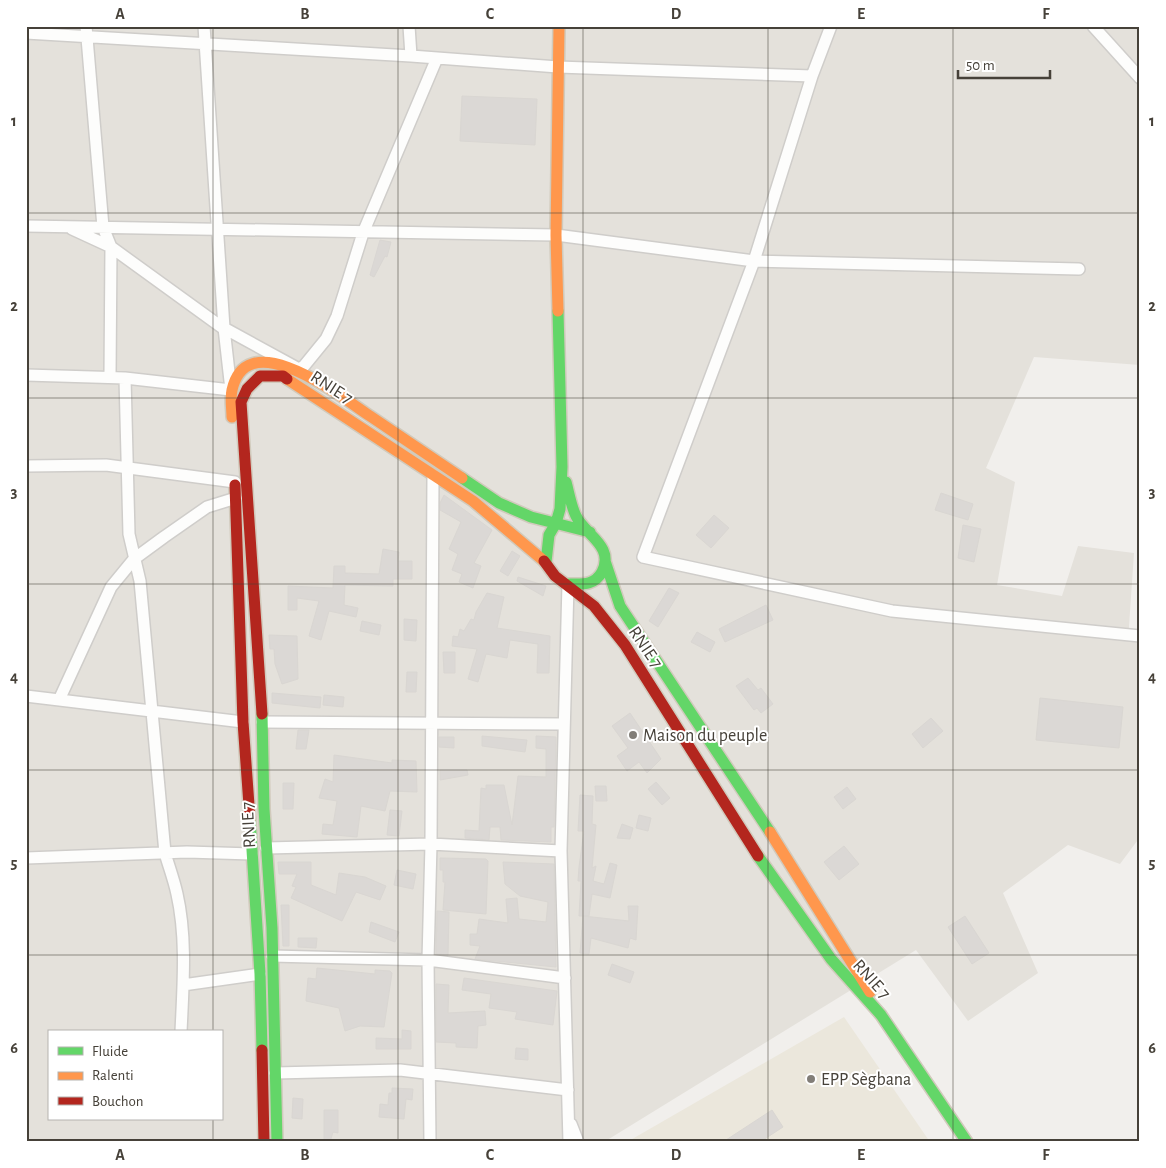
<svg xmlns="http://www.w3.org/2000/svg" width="1166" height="1168" viewBox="0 0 1166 1168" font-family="'Alegreya Sans',sans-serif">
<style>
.residential{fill:#e4e1db;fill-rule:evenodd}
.education{fill:#ebe7dc}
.building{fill:#dbd8d5;stroke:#d9d6d2}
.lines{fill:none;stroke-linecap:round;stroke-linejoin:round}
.street-casing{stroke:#cfcdca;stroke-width:14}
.fast-casing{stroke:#d1cabc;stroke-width:14}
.slow-casing{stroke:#d1cabc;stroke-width:14}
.jam-casing{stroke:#d1cabc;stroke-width:14}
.street{stroke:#fdfdfc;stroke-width:11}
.fast{stroke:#63d668;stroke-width:11}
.slow{stroke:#ff974d;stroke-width:11}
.jam{stroke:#b3261e;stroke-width:11}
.grid{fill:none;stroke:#464139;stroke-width:1;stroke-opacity:0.55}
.poi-dot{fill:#827e78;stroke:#fff;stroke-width:2}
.labels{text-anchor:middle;stroke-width:4;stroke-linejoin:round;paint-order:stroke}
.street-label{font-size:18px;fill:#464139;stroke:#fff}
.poi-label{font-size:18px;fill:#464139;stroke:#fff;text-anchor:start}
.neatline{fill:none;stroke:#464139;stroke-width:2}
.grid-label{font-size:16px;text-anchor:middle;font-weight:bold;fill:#464139}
</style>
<rect width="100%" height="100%" fill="#f1efec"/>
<!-- residential -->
<path class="residential" d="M26,26H1140V365L1034,357L986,468L1015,482L997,585L1062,596L1078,546L1134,553L1128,641L1140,643V837L1120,864L1068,845L1003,893L1038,973L968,1021L916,950L604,1142H26ZM49,1032H221V1119H49Z"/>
<!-- education -->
<path class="education" d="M844,1017L930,1142H627Z"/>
<!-- building -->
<path class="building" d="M462,96L537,99L535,145L460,141Z
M380,240L391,242L387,257L385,256L374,277L370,275Z
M941,493L973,504L968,520L935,510Z
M444,495L492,530L474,563L481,566L473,588L459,582L462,574L452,570L458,554L449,549L461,522L440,510V503Z
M714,515L729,528L711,548L696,535Z
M963,525L981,529L974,562L958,558Z
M383,549L399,552L398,561H412V579H393V586L345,585L344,605L358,608L356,617L329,611L321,640L309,636L319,601L297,598V610H288V586L333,588L334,566H345V573L379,574Z
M512,551L520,556L508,576L500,571Z
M518,577L546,586L543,596L517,581Z
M669,588L679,593L658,627L649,621Z
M487,593L504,597L497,628L550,636L549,673H537L538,644L510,640L507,658L486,654L478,682L468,679L477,649L452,646L453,636L458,637L460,629L464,631L471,619L474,620L476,612Z
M766,605L773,620L725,642L719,629Z
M404,619L417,620L416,641L404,640Z
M362,621L381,625L379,635L360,631Z
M697,632L715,642L710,652L691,642Z
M269,635L297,636L298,679L282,684L275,664L274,649H270Z
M443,652H455V673H444Z
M407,672H417L416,692H406Z
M748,678L758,690L761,688L773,704L761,713L757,708L754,710L736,686Z
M272,693L321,697L320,708L272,703Z
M324,695L344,697L343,707L323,705Z
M1040,698L1123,707L1119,748L1036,740Z
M630,713L661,759L647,773L639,762L627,771L617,756L628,748L612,726Z
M931,718L943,731L923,748L912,734Z
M298,730H309L306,749H296Z
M482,736L527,740L525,752L482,746Z
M536,736L556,737L554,827H551V842L501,840L500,827H490L489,840L465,838V830L479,831L481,788L486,789V785H504L512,825L518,776L546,777V749L536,748Z
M439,737H454V748L439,747Z
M334,755L392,763V760L416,761L417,792L390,791L385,811L361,806L357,837L322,834L323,824L333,825L337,801L319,798L325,779L333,782Z
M440,770H467L468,775L440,780Z
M656,782L670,798L662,805L648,789Z
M283,783H294L293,809H283Z
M595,786H606L607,801H596Z
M847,787L856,799L843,809L834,797Z
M580,795L593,796L592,824L596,825L592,868L596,866L593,881L604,884L610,863L617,865L610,898L592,894L589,916H583L629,921L628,906H638L636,940L630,938L628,948L591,938L589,954L580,953L583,916H579L581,881H578L579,867L584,831H578Z
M390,810L402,811L399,836L387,835Z
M639,815L651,818L648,831L636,828Z
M622,824L633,828L630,839L617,838Z
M844,846L859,864L839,880L824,862Z
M440,858L486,859L488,861L486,914L443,910L445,882H443V870H440Z
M278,862H311V885L336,895L339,873L365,877L386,886L380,900L356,892L342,921L291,898L296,887L292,886L297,874H279Z
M503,862L554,864L556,967L475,959L480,946L470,945V934H477L479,919L508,923L506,899L517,898L519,919L546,922L548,902L520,896L505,884Z
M397,870L416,874L413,889L394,885Z
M281,905H289V946H283Z
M437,911L449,912L448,955L436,954Z
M965,916L989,953L972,964L948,927Z
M371,922L399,932L395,942L369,932Z
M298,938H317L316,948L298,947Z
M612,964L634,972L630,983L608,975Z
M317,968L375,974V970L390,971L392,973L384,1027L360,1026L345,1031L339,1008L306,1001L308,978L316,979Z
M464,978L557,991L553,1025L515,1019L517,1012L489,1008L491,994L462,990Z
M436,984L449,985L448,1013L485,1011L486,1025L478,1026L477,1048L456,1047V1043L436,1042Z
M402,1030L411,1031V1049H376V1038L402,1039Z
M516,1048L528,1049V1060L515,1059Z
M392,1088L413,1089L412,1100L406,1099L404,1119L379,1117L380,1104L388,1105L389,1093H392Z
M293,1098L303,1099L302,1119L292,1118Z
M324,1110H338V1133L333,1132L330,1142H324Z
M772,1110L783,1127L760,1142H723Z"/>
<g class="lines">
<defs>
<path id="street" d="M86,26L103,227L111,247L110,377
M409,26L411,56L558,67L812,76
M831,26L812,76L754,261L643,557L892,611L1140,636
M1093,26L1140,78
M26,33L411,56
M26,226L556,235L754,261L1079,269
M72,229L111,247L227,331
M224,328L299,369L304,366L326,339L337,316L363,233L437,58
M26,375L125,378L231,390L224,328L204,26
M125,378L129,534L140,581L165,853C169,867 174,880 177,894C187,938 183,986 181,1032
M26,466L106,465L235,482
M568,584L561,851L569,1142
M26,696L243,722
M59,700L111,587L134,559L164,537L207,507L236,498
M262,722L564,724
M266,848L431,844L561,851
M26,858L187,852L252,854
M272,956L428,960L565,978
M183,985L260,974
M275,1073L400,1070L568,1090
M571,1124L578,1142
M430,1142L428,960L431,844L433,475"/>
<path id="fast" d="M462,478L499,503L531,517L590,532
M566,482C569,493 571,506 576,516C585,535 615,546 602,572C594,586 582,584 568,584
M605,561L620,606L770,832
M546,562L549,535L556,523L560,509L562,467L558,311
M262,714L264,809L272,928L277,1142
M250,819L260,974L262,1050
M758,856L831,959L881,1015L967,1142"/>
<path id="slow" d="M558,311L556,235L559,26
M287,379L473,501L544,561
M232,417C232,408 230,399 232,390C247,322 343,398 370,416C401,437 431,457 462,478
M770,832L870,992"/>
<path id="jam" d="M235,485L243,722L250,819
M544,561L555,576L594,606L625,645L758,856
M262,714L241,402L247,389L260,376H283L287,379
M262,1050L264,1142"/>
</defs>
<!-- street casing -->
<use href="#street" class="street-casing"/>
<!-- fast casing -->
<use href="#fast" class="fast-casing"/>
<!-- slow casing -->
<use href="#slow" class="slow-casing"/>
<!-- jam casing -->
<use href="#jam" class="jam-casing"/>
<!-- street -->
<use href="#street" class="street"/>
<!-- fast -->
<use href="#fast" class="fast"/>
<!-- slow -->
<use href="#slow" class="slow"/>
<!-- jam -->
<use href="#jam" class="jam"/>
</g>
<!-- grid -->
<path class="grid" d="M213,26V1032M398,26V1142M583,26V1142M768,26V1142M953,26V1142M26,213H1140M26,398H1140M26,584H1140M26,770H1140M26,955H1140M213,1119V1142"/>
<!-- markers -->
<g class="poi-dot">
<circle cx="633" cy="735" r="5"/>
<circle cx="811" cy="1079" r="5"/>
</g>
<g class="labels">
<!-- street labels -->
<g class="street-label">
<text transform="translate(332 387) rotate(33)" y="6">RNIE 7</text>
<text transform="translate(646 647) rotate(56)" y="6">RNIE 7</text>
<text transform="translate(248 825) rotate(-93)" y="6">RNIE 7</text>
<text transform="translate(872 979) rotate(48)" y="6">RNIE 7</text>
</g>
<!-- poi labels -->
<g class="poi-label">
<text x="643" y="741">Maison du peuple</text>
<text x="821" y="1085">EPP Sègbana</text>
</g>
</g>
<!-- border -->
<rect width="1166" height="1168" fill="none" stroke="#ffffff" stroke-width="55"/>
<!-- legend -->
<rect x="48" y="1030" width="175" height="90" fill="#ffffff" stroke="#b5b3b0"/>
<rect x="58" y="1047" width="25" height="8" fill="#63d668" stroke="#b5b3b0"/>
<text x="92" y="1056" font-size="15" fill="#464139">Fluide</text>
<rect x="58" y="1072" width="25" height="8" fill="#ff974d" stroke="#b5b3b0"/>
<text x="92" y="1080" font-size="15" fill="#464139">Ralenti</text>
<rect x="58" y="1097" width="25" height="8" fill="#b3261e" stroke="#b5b3b0"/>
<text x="92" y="1106" font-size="15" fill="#464139">Bouchon</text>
<!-- scale -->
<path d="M958 70v8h92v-8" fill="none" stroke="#464139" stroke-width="2.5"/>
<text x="966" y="70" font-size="15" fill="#464139" stroke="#ffffff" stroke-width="4" paint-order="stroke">50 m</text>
<rect x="28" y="28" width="1110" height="1112" class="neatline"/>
<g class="grid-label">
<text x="120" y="19">A</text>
<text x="305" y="19">B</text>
<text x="490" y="19">C</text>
<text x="676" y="19">D</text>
<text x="861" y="19">E</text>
<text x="1046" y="19">F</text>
<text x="14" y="126">1</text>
<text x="1152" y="126">1</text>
<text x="14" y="311">2</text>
<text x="1152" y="311">2</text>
<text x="14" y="497">3</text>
<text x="1152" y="497">3</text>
<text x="14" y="682">4</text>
<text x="1152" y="682">4</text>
<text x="14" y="868">5</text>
<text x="1152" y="868">5</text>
<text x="14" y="1053">6</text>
<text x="1152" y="1053">6</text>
<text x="120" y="1160">A</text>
<text x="305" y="1160">B</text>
<text x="490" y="1160">C</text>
<text x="676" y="1160">D</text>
<text x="861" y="1160">E</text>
<text x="1046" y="1160">F</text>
</g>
</svg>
